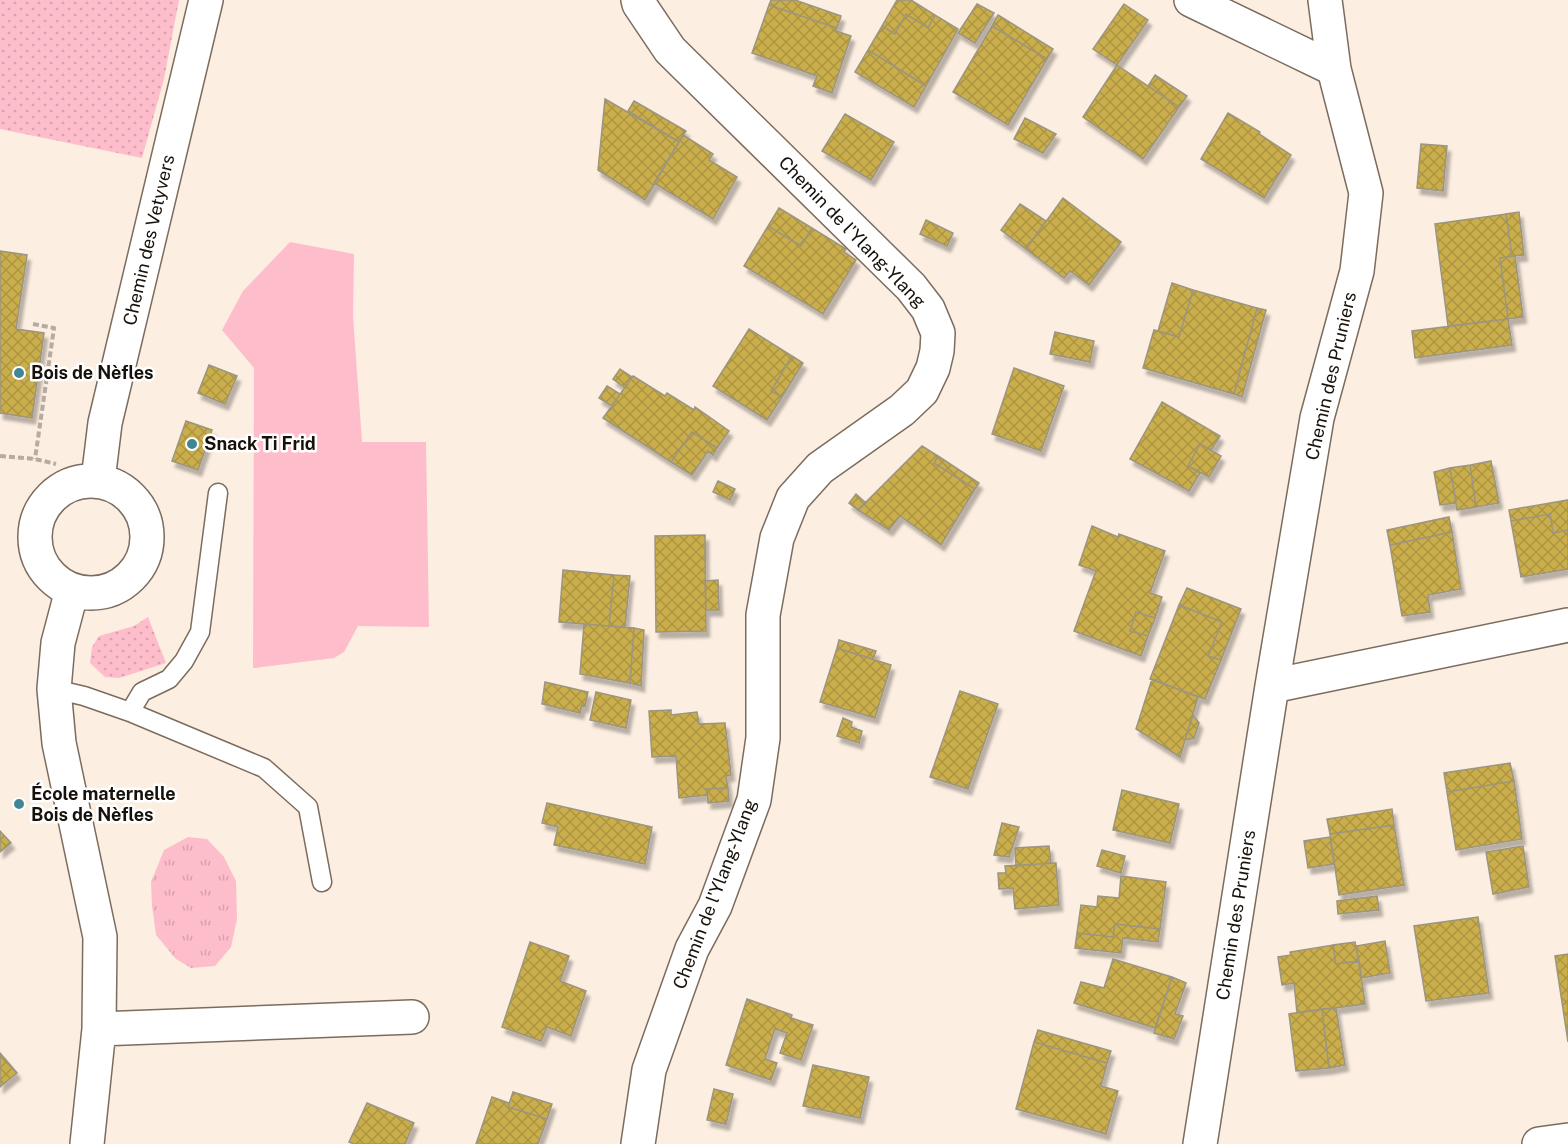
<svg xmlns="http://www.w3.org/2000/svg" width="1568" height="1144" viewBox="0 0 1568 1144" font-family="'Public Sans',sans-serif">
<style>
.grass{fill:url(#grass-dots)}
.park{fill:url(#park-tufts)}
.pitch{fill:#febdcb}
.building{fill:url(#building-cross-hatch);stroke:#9b9581;stroke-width:1.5;filter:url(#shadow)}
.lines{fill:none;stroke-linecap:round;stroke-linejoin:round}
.lane-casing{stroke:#7c6c5e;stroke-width:21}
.street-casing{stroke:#7c6c5e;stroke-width:36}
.path{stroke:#b7aba0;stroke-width:4;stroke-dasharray:6 3;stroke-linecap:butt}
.lane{stroke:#fff;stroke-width:18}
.street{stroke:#fff;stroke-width:33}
.poi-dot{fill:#418694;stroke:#fff;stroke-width:2}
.labels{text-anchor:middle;stroke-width:5;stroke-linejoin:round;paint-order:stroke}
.street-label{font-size:18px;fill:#17110b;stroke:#fff}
.poi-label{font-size:18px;font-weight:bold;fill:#17110b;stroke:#fff;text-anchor:start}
</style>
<defs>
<pattern id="grass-dots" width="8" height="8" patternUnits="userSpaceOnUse" patternTransform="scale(1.5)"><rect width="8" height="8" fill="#febdcb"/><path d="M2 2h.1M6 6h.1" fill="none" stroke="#d9a1ad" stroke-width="1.8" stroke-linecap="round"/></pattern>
<pattern id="park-tufts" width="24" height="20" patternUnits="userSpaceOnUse" patternTransform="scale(1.5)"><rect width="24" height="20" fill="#febdcb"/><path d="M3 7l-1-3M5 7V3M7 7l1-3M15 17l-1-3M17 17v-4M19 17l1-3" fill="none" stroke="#d9a1ad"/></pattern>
<pattern id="building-cross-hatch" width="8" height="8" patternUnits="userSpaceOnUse" patternTransform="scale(1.5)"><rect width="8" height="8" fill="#caae4c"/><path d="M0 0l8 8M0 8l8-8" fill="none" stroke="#ad9541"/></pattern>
<filter id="shadow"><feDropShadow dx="3.5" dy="6" stdDeviation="1.5" flood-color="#0004"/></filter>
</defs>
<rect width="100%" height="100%" fill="#fceee1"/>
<!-- grass -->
<path class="grass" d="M0,0H179L164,79L142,158L0,129Z
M148,617L166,663L119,678L105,677L90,663L92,647L99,636L134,626Z"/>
<!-- park -->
<path class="park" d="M188,837L207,839L224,857L236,881L237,919L231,947L215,966L191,968L176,959L156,935L152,905L151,882L164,850Z"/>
<!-- pitch -->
<path class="pitch" d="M290,242L354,254L353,316L362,442H426L429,627L358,626L344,652L334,658L253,668L254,368L222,330L243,291Z"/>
<!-- building -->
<path class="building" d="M771,0H795L841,16L837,28L769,5Z
M897,0H911L935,15L928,28L906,14L895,34L882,26Z
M977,4L994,13L975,43L958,33Z
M1124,4L1148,20L1117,65L1093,49Z
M769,5L837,28L836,31L851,36L832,93L813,86L817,76L752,53Z
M906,14L928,28L935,15L958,29L926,86L868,50L882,26L895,34Z
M998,15L1053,49L1047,59L992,26Z
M992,26L1047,59L1008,125L953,92Z
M868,50L926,86L914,107L855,72Z
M1117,65L1179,107L1143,159L1083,117Z
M1155,75L1187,96L1179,107L1148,86Z
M605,99L679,142L645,200L598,170Z
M634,101L686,131L679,142L628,111Z
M1228,113L1260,132L1259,134L1291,155L1264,198L1201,159Z
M845,114L894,142L871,180L822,151Z
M1025,118L1056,134L1043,153L1014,139Z
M683,135L713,154L709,160L737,177L713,219L654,183Z
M1421,144L1447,146L1443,191L1417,188Z
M1063,198L1121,242L1089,285L1070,271L1064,278L1026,249Z
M1020,204L1046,221L1026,249L1001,230Z
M779,208L812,228L801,246L768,226Z
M1519,212L1524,255L1512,256L1506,214Z
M1506,214L1512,256L1500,258L1508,319L1448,326L1435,224Z
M926,220L953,233L947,246L920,234Z
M768,226L801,246L812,228L846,249L844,252L856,260L823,314L744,266Z
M0,251L27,255L16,329L44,333L32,418L0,413Z
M1515,256L1523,317L1508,319L1500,258Z
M1172,283L1193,290L1179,337L1158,331Z
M1193,290L1257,308L1234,394L1143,368L1154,330L1179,337Z
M1257,308L1266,310L1242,397L1234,394Z
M1508,319L1512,345L1415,358L1412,331Z
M749,329L792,356L771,391L782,397L767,420L713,386Z
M1055,332L1094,341L1090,362L1050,354Z
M792,356L803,363L782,397L771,391Z
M209,365L237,376L225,404L198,393Z
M1014,368L1064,386L1041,451L992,434Z
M620,369L632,377L625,388L613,379Z
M633,376L665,396L667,393L694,410L695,407L729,431L717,448L692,432L671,462L603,418Z
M607,386L620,394L612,406L599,398Z
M1162,402L1220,436L1211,450L1200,444L1188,466L1200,473L1189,491L1130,459Z
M186,421L212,430L198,470L172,461Z
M692,432L717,448L713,455L708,451L692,475L671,462Z
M1200,444L1221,456L1209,477L1188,466Z
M922,446L938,456L934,463L975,489L941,545L900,516L889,530L858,510Z
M938,456L979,483L975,489L934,463Z
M1491,461L1499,503L1476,507L1470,465Z
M1470,465L1476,507L1457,510L1450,468Z
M1450,468L1456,503L1440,505L1434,472Z
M718,481L735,489L730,500L713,492Z
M856,494L866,503L858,510L849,503Z
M1568,500V530L1553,533L1550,514L1511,521L1509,510Z
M1550,514L1553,533L1568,530V569L1521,577L1511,521Z
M1449,517L1452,532L1390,545L1387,530Z
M1092,526L1118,537L1119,534L1165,551L1150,593L1162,597L1155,618L1136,612L1130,631L1148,636L1141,656L1074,631L1096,571L1079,565Z
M1452,532L1461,589L1428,595L1430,612L1402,616L1390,545Z
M705,535L706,631L656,632L655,536Z
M563,570L614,575L609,626L559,622Z
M614,575L630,576L625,627L609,626Z
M718,580L719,610H706L705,581Z
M1187,588L1241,609L1221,660L1208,656L1222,622L1179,605Z
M1179,605L1222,622L1208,656L1221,660L1205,699L1150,679Z
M1136,612L1155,618L1148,636L1130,631Z
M584,624L634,628L630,683L580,674Z
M634,628L644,630L641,686L630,683Z
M839,640L876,651L873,659L837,648Z
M837,648L891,665L875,718L820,702Z
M1152,679L1198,697L1180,757L1136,729Z
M545,682L588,692L585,706L582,705L580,713L542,704Z
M960,691L998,704L968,789L930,777Z
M596,692L631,700L626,728L590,720Z
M671,710V715L697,712L699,724L725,723L731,775L726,776L728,788L707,789V795L679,798L676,756L652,757L649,711Z
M1193,715L1199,723L1194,738L1185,740Z
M843,718L852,722L851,727L862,731L859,743L837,736Z
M1510,763L1514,781L1447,792L1444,773Z
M1514,781L1522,839L1456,850L1447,792Z
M728,788L729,801L708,803L707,789Z
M1122,790L1179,804L1170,843L1113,830Z
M547,803L652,827L645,864L554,845L558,827L542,823Z
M1392,809L1394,825L1330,834L1327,819Z
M1002,823L1019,827L1009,857L994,855Z
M1394,825L1404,885L1339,895L1330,834Z
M0,831L11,843L0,852Z
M1330,837L1334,864L1308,868L1304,841Z
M1049,846L1051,863L1016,866L1015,848Z
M1523,846L1529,887L1493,894L1486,852Z
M1102,850L1125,856L1121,873L1097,866Z
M1056,863L1059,905L1015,909L1013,888L999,889L998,873H1006L1005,866Z
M1121,876L1166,882L1160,929L1115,924L1113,937L1077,933L1081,905L1097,907L1098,896L1119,898Z
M1377,896L1379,910L1338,914L1337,901Z
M1478,917L1489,993L1426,1001L1414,926Z
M1115,924L1160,929L1158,942L1123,938L1121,953L1075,948L1077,933L1113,937Z
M1385,941L1390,973L1361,978L1356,946Z
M530,942L569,956L560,981L586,991L571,1036L547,1027L541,1041L502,1027Z
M1355,942L1359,961L1336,964L1333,945Z
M1333,945L1336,964L1359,961L1365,1004L1297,1013L1294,983L1282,985L1278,957L1291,955L1290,952Z
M1568,954V1042L1555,956Z
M1113,959L1172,977L1155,1028L1074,1003L1081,982L1104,988Z
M1172,977L1186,983L1175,1014L1183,1016L1174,1039L1154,1033Z
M747,999L792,1015L791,1018L813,1025L801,1060L780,1053L787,1033L775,1029L765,1059L777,1063L771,1080L726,1065Z
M1336,1008L1345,1065L1329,1068L1322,1009Z
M1322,1009L1329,1068L1296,1071L1289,1014Z
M1038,1030L1111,1051L1107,1063L1034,1042Z
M1034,1042L1107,1063L1101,1086L1118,1091L1106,1134L1016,1109Z
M0,1053L17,1073L0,1087Z
M813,1065L869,1077L860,1118L803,1106Z
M714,1089L733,1094L726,1124L707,1120Z
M513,1092L552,1104L547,1119L508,1107Z
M492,1097L509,1103L508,1107L547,1119L538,1144H476Z
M367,1103L414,1123L405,1144H354L349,1142Z"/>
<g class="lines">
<defs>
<path id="lane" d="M54,689L84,696L130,712L264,768L308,807L322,882
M130,712L142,692L169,679L184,661L200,632L218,493"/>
<path id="street" d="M1191,0L1334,69
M98,480L105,423L206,0
M35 537a56 56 0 1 1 112 0a56 56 0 1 1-112 0Z
M72,590L58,643L54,689L59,743L100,937L99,1029L87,1144
M1272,686L1568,625
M99,1029L412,1017
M638,1144L649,1070L692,949L715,906L754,800L763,738V615L777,538L793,498L820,468L902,410L922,391L933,368L937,351L938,333L928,309L911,287L670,50L639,4L638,0
M1200,1144L1272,686L1317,418L1357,271L1366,193L1334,69L1325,0
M1539,1144L1568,1140"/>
</defs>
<!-- lane casing -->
<use href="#lane" class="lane-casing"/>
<!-- street casing -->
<use href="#street" class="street-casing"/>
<!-- path -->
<path class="path" d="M33,324L54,328L35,459
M0,456L35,459L56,464"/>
<!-- lane -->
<use href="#lane" class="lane"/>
<!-- street -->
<use href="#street" class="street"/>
</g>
<!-- markers -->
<g class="poi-dot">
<circle cx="19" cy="373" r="6"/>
<circle cx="192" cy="444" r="6"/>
<circle cx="19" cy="804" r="6"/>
</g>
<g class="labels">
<!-- street labels -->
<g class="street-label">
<text transform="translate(852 232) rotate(46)" y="6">Chemin de l'Ylang-Ylang</text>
<text transform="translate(149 240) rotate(-77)" y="6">Chemin des Vetyvers</text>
<text transform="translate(1331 376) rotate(-77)" y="6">Chemin des Pruniers</text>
<text transform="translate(715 894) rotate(-69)" y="6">Chemin de l'Ylang-Ylang</text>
<text transform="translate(1236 915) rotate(-81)" y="6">Chemin des Pruniers</text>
</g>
<!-- poi labels -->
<g class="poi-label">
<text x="31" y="379">Bois de Nèfles</text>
<text x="204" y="450">Snack Ti Frid</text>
<text x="31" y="800">École maternelle<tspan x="31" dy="21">Bois de Nèfles</tspan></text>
</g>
</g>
</svg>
